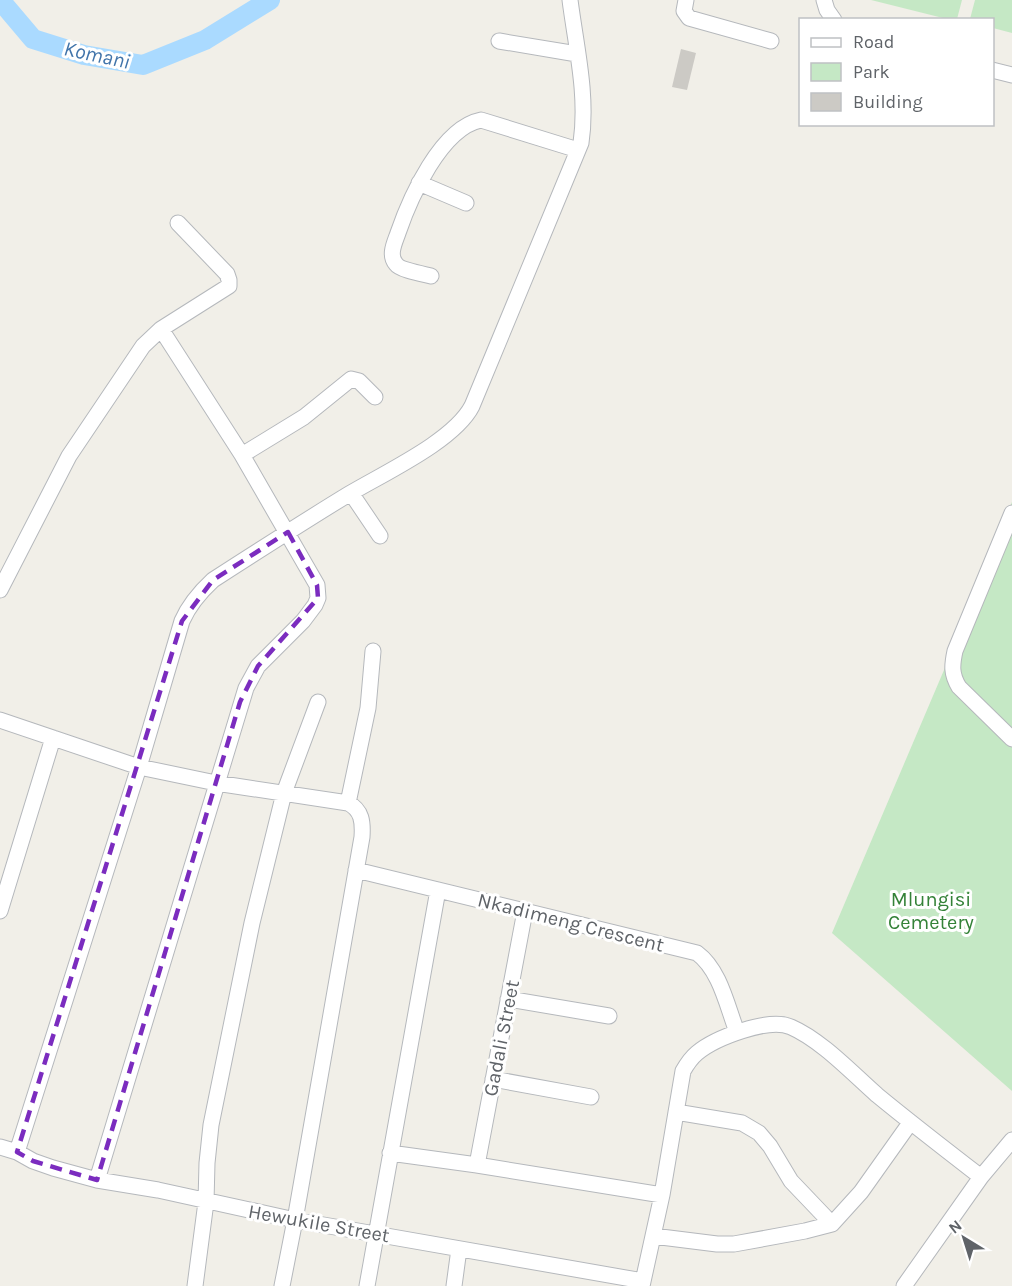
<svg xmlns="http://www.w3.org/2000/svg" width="1012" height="1286" viewBox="0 0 1012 1286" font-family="Karla,sans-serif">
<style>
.green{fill:#c5e8c5}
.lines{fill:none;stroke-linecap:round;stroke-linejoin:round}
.river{stroke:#aadaff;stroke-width:20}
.building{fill:#cccac5}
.minor-casing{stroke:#b5b8bc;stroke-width:17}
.minor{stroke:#fff;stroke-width:15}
.marked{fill:none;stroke:#7b2cbf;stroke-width:4.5;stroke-dasharray:12 8;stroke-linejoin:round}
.labels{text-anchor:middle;stroke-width:6;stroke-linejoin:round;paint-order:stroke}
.park-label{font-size:20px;fill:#348238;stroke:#fff}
.street-label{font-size:20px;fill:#5f6368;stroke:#fff}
.water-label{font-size:21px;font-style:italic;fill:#4174aa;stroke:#fff}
</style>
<rect width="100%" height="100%" fill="#f1efe8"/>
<!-- green -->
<path class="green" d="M871,0H962L957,19L951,20Z
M975,0H1012V33L993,28L992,20L970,19Z
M1012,502V1091L832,933L944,670Z"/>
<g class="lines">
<!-- river -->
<path class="river" d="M0,0L33,39L84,55L143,65L205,40L270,0"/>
</g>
<!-- building -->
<path class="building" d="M681,49L696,53L687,90L672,87Z"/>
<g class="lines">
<defs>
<path id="minor" d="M686,0L684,11L689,18L771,41
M824,0L827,10L834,20
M499,41L577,54
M992,70L1012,75
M419,183L466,203
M431,276C423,274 400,270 396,264C388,255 395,242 398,233C410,198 441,128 481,120L578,150
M242,455L304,417L351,379L359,381L375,397
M351,493L380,536
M1012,513L955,651C952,665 951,674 959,687L1012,739
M0,590L69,456L143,346L161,329L229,286V280L227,274L178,223
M0,720L139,767L216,783L348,803C362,810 363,822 362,837L295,1220L282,1286
M348,803L368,708L373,651
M356,870L697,953C720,970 727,1006 737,1032
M0,911L53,738
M508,999L609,1016
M493,1079L591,1097
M676,1112L742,1123L759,1133L770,1146L791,1181L832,1224
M0,1147L17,1152L33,1161L53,1168L97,1180L158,1190L295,1220L643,1281
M17,1152L139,767L182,621C189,605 199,593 213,580C258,551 303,522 349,494C384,473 454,441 472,406L581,143C588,95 576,47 570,0
M390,1153L477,1165L662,1195
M477,1165L525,911
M97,1180L246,688L258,666L303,621L315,605L318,598L317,585L242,455L161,329
M653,1236L717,1244H734L805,1231L832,1224L861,1192L910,1123
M195,1286L206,1202L207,1163L211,1125L252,923L284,793L318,702
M367,1286L438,890
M454,1286L459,1249
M642,1286L662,1195L683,1071C687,1064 691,1058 697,1053C715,1038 769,1017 791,1027C821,1040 852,1073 877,1095C911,1123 946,1150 981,1177
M904,1286L981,1177L1012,1140"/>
</defs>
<!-- minor casing -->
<use href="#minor" class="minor-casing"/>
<!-- minor -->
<use href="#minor" class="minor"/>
</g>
<!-- marked area -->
<path class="marked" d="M288,532L317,585L318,598L258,666L240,702L97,1180L33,1161L17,1152L182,621L213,580Z"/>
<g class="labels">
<!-- park labels -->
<g class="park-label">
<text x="931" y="906">Mlungisi<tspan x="931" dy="23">Cemetery</tspan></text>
</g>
<!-- street labels -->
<g class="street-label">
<text transform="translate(571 922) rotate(14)" y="7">Nkadimeng Crescent</text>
<text transform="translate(501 1038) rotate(-79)" y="7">Gadali Street</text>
<text transform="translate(319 1223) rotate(10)" y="7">Hewukile Street</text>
</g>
<!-- water labels -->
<g class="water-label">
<text transform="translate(97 55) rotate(12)" y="7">Komani</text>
</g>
</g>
<!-- legend -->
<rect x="799" y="18" width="195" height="108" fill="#ffffff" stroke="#bfc1c3" stroke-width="1.5"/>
<rect x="811" y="38" width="30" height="9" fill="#ffffff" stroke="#bfc1c3" stroke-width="1.5"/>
<text x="853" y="48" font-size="18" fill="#5f6368">Road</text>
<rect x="811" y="63" width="30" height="18" fill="#c5e8c5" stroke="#bfc1c3" stroke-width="1.5"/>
<text x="853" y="78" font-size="18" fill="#5f6368">Park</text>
<rect x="811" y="93" width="30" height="18" fill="#cccac5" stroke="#bfc1c3" stroke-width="1.5"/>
<text x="853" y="108" font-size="18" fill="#5f6368">Building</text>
<!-- north arrow -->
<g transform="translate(964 1238) rotate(322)" stroke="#ffffff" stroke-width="4.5" paint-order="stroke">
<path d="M0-4.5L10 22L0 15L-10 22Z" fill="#5f6368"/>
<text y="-9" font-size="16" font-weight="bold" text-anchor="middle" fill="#5f6368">N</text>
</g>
</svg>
